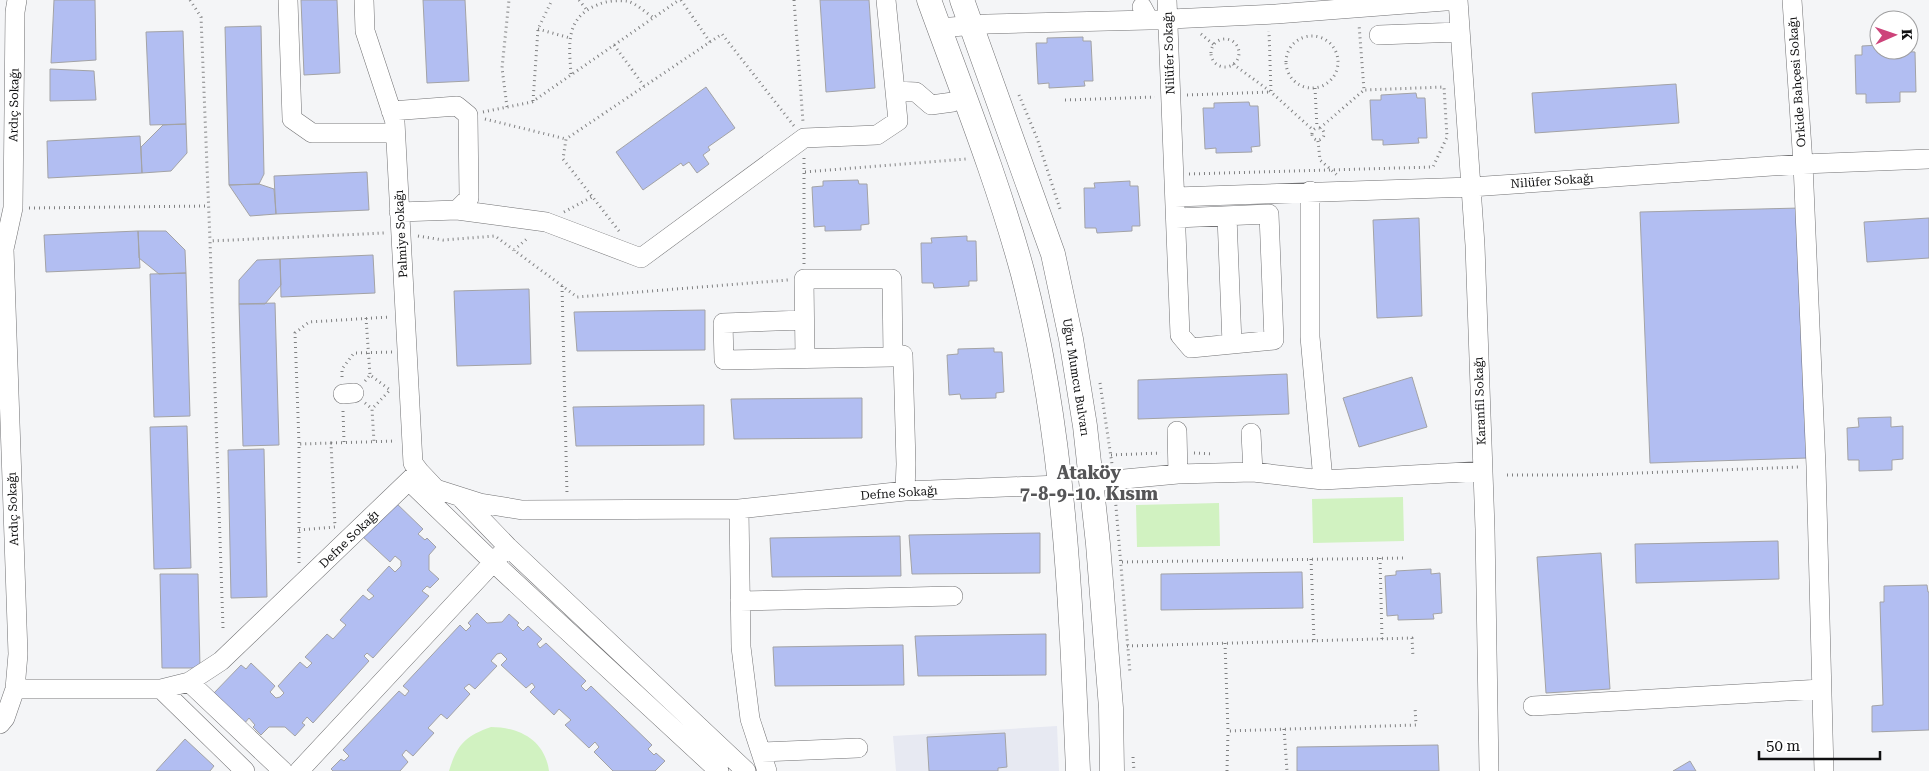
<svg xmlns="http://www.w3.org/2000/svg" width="1929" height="771" viewBox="0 0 1929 771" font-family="'Roboto Serif',serif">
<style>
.built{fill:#e7e9f2}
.green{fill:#d1f2c1}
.building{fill:#b2bef2;stroke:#a3a3a5}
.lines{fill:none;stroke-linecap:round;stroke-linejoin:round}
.minor-casing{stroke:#717173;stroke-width:20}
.major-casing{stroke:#717173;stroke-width:25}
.path{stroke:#808182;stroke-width:3;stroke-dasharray:1 4;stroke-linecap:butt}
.minor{stroke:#fff;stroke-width:19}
.major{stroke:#fff;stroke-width:24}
.labels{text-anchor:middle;stroke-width:4;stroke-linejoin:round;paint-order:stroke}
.street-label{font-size:12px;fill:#101011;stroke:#fff}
.district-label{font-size:18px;font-weight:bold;fill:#555557;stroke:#fff}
</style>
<rect width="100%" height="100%" fill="#f4f5f7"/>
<!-- built -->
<path class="built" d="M1057,726L1059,771H896L893,736Z"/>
<!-- green -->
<path class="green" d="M1403,497L1404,541L1313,543L1312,499Z
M1219,503L1220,546L1137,547L1136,505Z
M491,727C519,727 545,740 549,771H449C457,745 465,736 491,727Z"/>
<!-- building -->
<path class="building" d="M54,0H95L96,60L51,63Z
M301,0H337L340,73L304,75Z
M423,0H465L469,81L427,83Z
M820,0H869L875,88L826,92Z
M261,26L264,174L259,184L229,185L225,27Z
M183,31L186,124L150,125L146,32Z
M1083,37V41H1091L1093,81H1084L1085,86L1049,88V83L1038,84L1036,43H1047V38Z
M1879,45V50L1915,52L1916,92H1900V102L1866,103V94H1856L1855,55H1862V46Z
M50,69L94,71L96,100L50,101Z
M1676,84L1679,123L1535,133L1532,93Z
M706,87L735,128L708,147L710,150L703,155L709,164L697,173L689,162L683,166L681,163L643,190L616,152Z
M1416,93L1417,98H1425L1427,138H1418L1419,143L1383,145V140H1372L1370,100H1381V95Z
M1249,102L1250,106H1258L1260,146L1251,147L1252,152L1216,153V148L1205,149L1203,108H1214V103Z
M186,124L187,153L171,171L142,173L141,147L163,125Z
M140,136L142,173L48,178L47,141Z
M367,172L369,210L276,214L274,176Z
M858,180L859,184H867L869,224L861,225V230L825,231V226L814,227L812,187L823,186V181Z
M1130,181V186H1138L1140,226H1132V231L1097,233L1096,228H1085L1084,188H1095L1094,183Z
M259,184L274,189L276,214L250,216L229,185Z
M1800,208L1808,458L1650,463L1640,212Z
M1419,218L1422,316L1377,318L1373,220Z
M1929,218V258L1867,262L1864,222Z
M138,231H166L185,250L186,273L159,274L139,258Z
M138,231L140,268L46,272L44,235Z
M967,236V241H976L977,281H969V286L934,288L933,283H922L921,243H932L931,238Z
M373,255L375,293L281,297L280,259Z
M280,259L281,285L265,304H239V280L257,260Z
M186,273L190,416L154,417L150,274Z
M529,289L531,364L457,366L454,291Z
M275,303L279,445L243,446L239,304Z
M705,310V350L577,351L574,312Z
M994,348V352H1002L1004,392L996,393V398L961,399L960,394L949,395L947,355L958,354V349Z
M1287,374L1289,414L1138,419V380Z
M1412,377L1427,427L1359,447L1343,398Z
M862,398V438L734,439L731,399Z
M704,405V445L576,446L573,407Z
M1891,417V427L1903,426V459L1892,460V470L1859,471V460H1848L1847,428L1859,427L1858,418Z
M187,426L191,568L154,569L150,427Z
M264,449L267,597L231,598L228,450Z
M394,501L423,529L418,534L425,540L427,538L436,547L429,555V570L439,579L430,588L427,586L422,591L429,596L373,658L367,653L364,656L369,661L313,723L307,717L302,723L305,725L295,736L285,727H269L261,735L253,727L255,725L249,718L244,724L213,694L241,665L246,669L251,663L275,686L270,692L276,698L280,697L284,693L278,686L300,662L307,668L312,663L305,657L327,634L333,639L346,625L340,620L363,595L369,600L374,596L367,590L389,566L395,572L401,566V561L395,556L390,562L362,536Z
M1040,533V573L912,574L909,535Z
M900,536L901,576L772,577L770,538Z
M1778,541L1779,579L1636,583L1635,544Z
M1601,553L1610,689L1546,693L1537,557Z
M1431,569V574L1440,573L1442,613L1433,614L1434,619L1398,620V615L1387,616L1385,576L1396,575V571Z
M1302,572L1303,608L1161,610V574Z
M160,574H198L200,668H162Z
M1927,585L1928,592H1929V730L1872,732V706L1883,705L1880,602H1884V586Z
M477,613L487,623L502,622L509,614L519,623L517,625L523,631L528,626L542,639L537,644L540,648L546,643L586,681L581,686L586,691L591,686L652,745L648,749L654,755L656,753L665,761L655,771H613L594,752L599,747L595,742L589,748L565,725L571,720L559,709L554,715L530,692L535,687L532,683L526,688L501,665L507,659L501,653L497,654L491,661L497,666L475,689L469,684L464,688L470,694L447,719L441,714L428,728L434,733L413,756L406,750L402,755L408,762L400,771H333L331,769L341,759L344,761L349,756L343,750L399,691L405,696L409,691L403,686L460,625L466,631L471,626L468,623Z
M1046,634V675L918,676L915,636Z
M903,645L904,685L775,686L773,647Z
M1005,733L1007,767L998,768V771H929L927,737Z
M185,739L214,766L210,771H156Z
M1438,745L1439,771H1297V747Z
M1690,761L1696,771H1673Z"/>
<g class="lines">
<defs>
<path id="minor" d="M288,0L292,119L312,133H395
M364,0L365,31L395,122L413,463L419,471
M1167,0L1180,335L1191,348L1274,340L1269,214L1176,218
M1458,0L1475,245L1485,529L1489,771
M1792,0L1803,164L1816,466L1824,771
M1149,20L1276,14L1458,0
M939,28L988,24L1149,20L1142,7
M1379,35L1459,32
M895,91L916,92L931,105L953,102
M391,111L457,106L468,115L469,198L457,210L399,212
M1310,191V337L1323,480
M1175,197L1471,187L1803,164L1929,159
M457,210L546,222L641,258L804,138L877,135L898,121L886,0
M1227,216L1232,344
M803,320L723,323L724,360L893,357
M805,358L804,279H892L893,357L903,355L906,464L905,491
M343,394L354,393
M1177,431L1178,474
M1251,433L1253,472
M409,481L494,563L719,771
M1092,482L1178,474L1253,472L1323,480L1483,471
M460,497L508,547L746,771
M739,509L741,647L750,719L767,771
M740,601L953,596
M189,682L283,771
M15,689L18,654L4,249L13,208L15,12L17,0
M161,689L245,771
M1533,706L1821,689
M0,724L5,718L15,689H161L189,682L221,661L419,471L436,489L480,503L522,510L739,509L905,491L1059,485
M761,752L858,748
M299,771L502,553"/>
<path id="major" d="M929,0C962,91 998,181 1023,274C1065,436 1071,605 1078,771
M962,0L1053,254L1071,339L1085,426L1098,544L1111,708L1112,771"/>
</defs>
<!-- minor casing -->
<use href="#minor" class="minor-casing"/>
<!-- major casing -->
<use href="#major" class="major-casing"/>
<!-- path -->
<path class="path" d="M190,0L201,17L210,241
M579,0L586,9
M681,0L710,42
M794,0L803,122
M538,29L570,38
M1201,34L1214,45
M1286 62a26 26 0 1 1 52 0a26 26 0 1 1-52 0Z
M1211 53a14 14 0 1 1 28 0a14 14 0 1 1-28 0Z
M614,45L644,86
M1233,64L1271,92L1313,130
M571,74C569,45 565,18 597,5C605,1 618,0 627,1C636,3 646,13 654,18
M1315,88L1317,128
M1019,95L1037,138L1060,209
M1187,95L1271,92L1269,31
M1065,100L1155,97
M533,101L538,29L552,0
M507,107L502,68L509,0
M483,112L532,102L679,0
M485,119L566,139
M1312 134a6 6 0 1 1 12 0a6 6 0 1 1-12 0Z
M1320,128L1364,90L1359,24
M1318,141L1320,160L1337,175
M804,158V172L966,159
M1189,174L1433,167L1447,137L1444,87L1364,90
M29,208L208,206
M564,212L592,197
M619,231L563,159L566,139L722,34L794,126
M418,236L443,240L495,236L577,297L788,280
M514,250L529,237
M804,264V172
M562,286L567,494
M366,318L370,375
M342,377V369L354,353L392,352
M365,381L370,375L390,390L372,409
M1100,383L1112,464
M365,403L372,409L374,442
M343,411L344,442
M331,443L396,441
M1194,453L1213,454
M1111,455L1161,453
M1507,475H1586L1800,467
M1115,495L1130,673
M299,530L335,527L331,443L300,444
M1380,558L1382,639
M1311,559L1314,641
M1122,562L1406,558
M299,563V444L295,333L309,322L390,317
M223,628L210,241L384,233
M1225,643L1228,731L1416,725L1415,707
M1127,646L1412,638L1413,657
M1284,729L1287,771
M1133,757L1134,771
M1227,771L1228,731"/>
<!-- minor -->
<use href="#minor" class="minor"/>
<!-- major -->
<use href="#major" class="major"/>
</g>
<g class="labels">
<!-- street labels -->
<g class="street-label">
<text transform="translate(1169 53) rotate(-92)" y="4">Nilüfer Sokağı</text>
<text transform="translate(1797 82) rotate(-94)" y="4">Orkide Bahçesi Sokağı</text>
<text transform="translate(14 105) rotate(-89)" y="4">Ardıç Sokağı</text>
<text transform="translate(1552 181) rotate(-4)" y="4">Nilüfer Sokağı</text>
<text transform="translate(401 234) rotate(-93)" y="4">Palmiye Sokağı</text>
<text transform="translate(1076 377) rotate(81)" y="4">Uğur Mumcu Bulvarı</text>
<text transform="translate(1480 401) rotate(-92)" y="4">Karanfil Sokağı</text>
<text transform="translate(899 493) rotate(-4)" y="4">Defne Sokağı</text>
<text transform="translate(13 509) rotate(-92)" y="4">Ardıç Sokağı</text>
<text transform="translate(349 539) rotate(-44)" y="4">Defne Sokağı</text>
</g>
<!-- district labels -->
<g class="district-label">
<text x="1089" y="479">Ataköy<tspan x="1089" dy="21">7-8-9-10. Kısım</tspan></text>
</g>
</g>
<!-- north arrow -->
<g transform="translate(1894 35) rotate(88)"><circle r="24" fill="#ffffff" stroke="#9f9fa0"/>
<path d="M0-4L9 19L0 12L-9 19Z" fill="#cd437a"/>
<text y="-8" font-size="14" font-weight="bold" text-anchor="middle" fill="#101011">K</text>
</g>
<!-- scale -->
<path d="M1759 751v8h121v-8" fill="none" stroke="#101011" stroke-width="2.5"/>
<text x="1766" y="751" font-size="15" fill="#101011" stroke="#ffffff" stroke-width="4" paint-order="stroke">50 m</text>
</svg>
